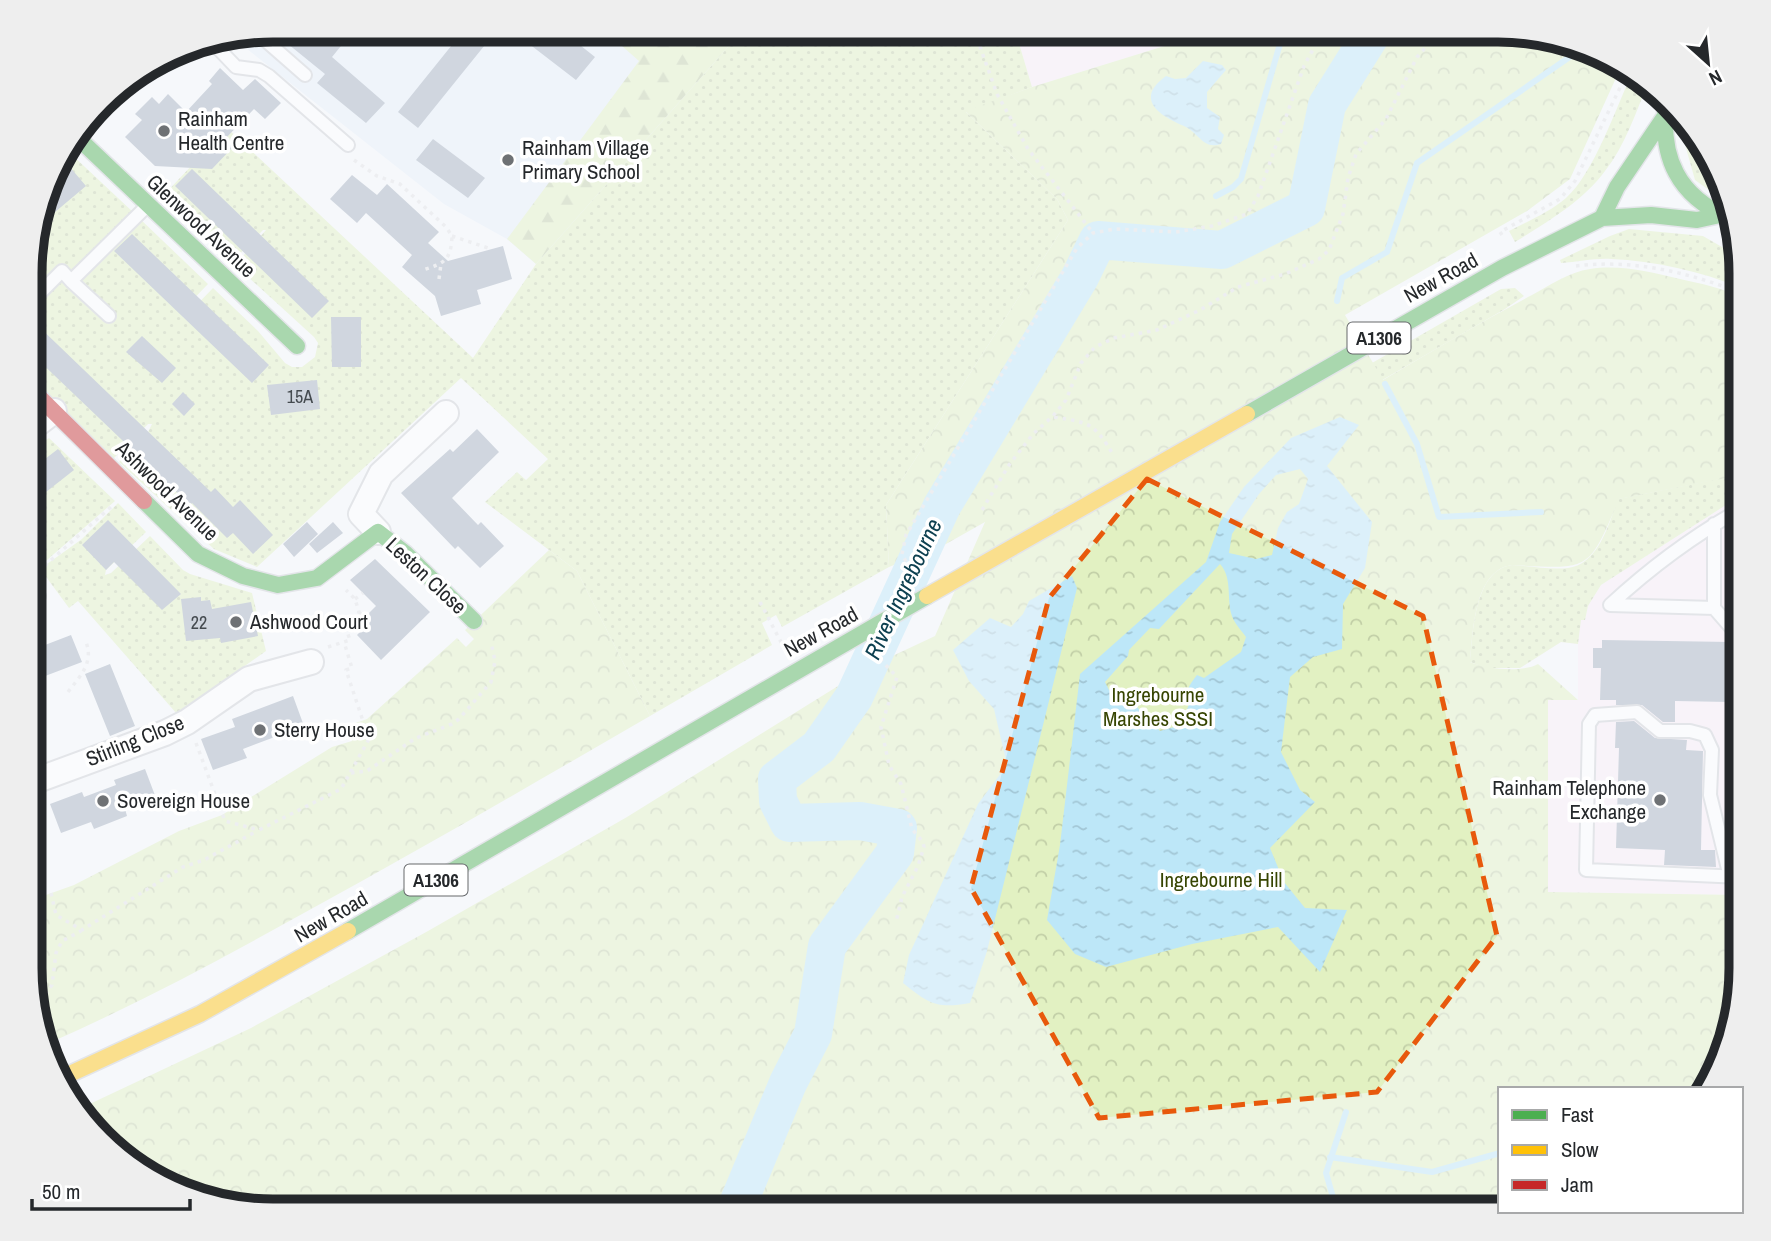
<svg xmlns="http://www.w3.org/2000/svg" width="1771" height="1241" viewBox="0 0 1771 1241" font-family="'Archivo Narrow',sans-serif">
<style>
.commercial{fill:#faeef7}
.built{fill:#e6eff9}
.grass{fill:url(#grass-dots)}
.forest{fill:url(#forest-firs)}
.park{fill:url(#park-crowns)}
.water{fill:url(#water-ripples);fill-rule:evenodd}
.lines{fill:none;stroke-linecap:round;stroke-linejoin:round}
.stream{stroke:#bde7f8;stroke-width:6}
.river{stroke:#bde7f8;stroke-width:38}
.building{fill:#a2aebc}
.lane-casing{stroke:#cdcfd2;stroke-width:16}
.street-casing{stroke:#cdcfd2;stroke-width:28}
.fast-casing{stroke:#cdcfd2;stroke-width:19}
.slow-casing{stroke:#cdcfd2;stroke-width:19}
.jam-casing{stroke:#cdcfd2;stroke-width:19}
.path{stroke:#e2e3e4;stroke-width:3.5;stroke-dasharray:3.5 5;stroke-linecap:butt}
.lane{stroke:#fefefe;stroke-width:12}
.street{stroke:#fefefe;stroke-width:24}
.fast{stroke:#4caf50;stroke-width:16}
.slow{stroke:#ffc107;stroke-width:16}
.jam{stroke:#c62828;stroke-width:16}
.marked{fill:none;stroke:#e8590c;stroke-width:5;stroke-dasharray:14 9;stroke-linejoin:round}
.poi-dot{fill:#6e7174;stroke:#fff;stroke-width:2.5}
.labels{text-anchor:middle;stroke-width:7;stroke-linejoin:round;paint-order:stroke}
.number-label{font-size:18px;fill:#444a4f}
.shield{fill:#fff;stroke:#66686b;stroke-width:2}
.shield-label{font-size:19px;font-weight:bold;fill:#25282b}
.poi-label{font-size:21px;fill:#25282b;stroke:#fff;text-anchor:start}
.street-label{font-size:21px;fill:#25282b;stroke:#fff}
.park-label{font-size:21px;fill:#374502;stroke:#fff}
.water-label{font-size:23px;font-style:italic;fill:#0d4050;stroke:#fff}
.rim{fill:none;stroke:#25282b;stroke-width:9}
</style>
<defs>
<pattern id="grass-dots" width="8" height="8" patternUnits="userSpaceOnUse" patternTransform="scale(1.75)"><rect width="8" height="8" fill="#e2f1c2"/><path d="M2 2h.1M6 6h.1" fill="none" stroke="#c2cfa7" stroke-width="1.8" stroke-linecap="round"/></pattern>
<pattern id="forest-firs" width="22" height="20" patternUnits="userSpaceOnUse" patternTransform="scale(1.75)"><rect width="22" height="20" fill="#e2f1c2"/><path d="M5 1l3.5 6h-7zM16 11l3.5 6h-7z" fill="#c2cfa7"/></pattern>
<pattern id="park-crowns" width="20" height="18" patternUnits="userSpaceOnUse" patternTransform="scale(1.75)"><rect width="20" height="18" fill="#e2f1c2"/><path d="M2 6a3 3 0 1 1 6 0M12 15a3 3 0 1 1 6 0" fill="none" stroke="#c2cfa7"/></pattern>
<pattern id="water-ripples" width="26" height="14" patternUnits="userSpaceOnUse" patternTransform="scale(1.75)"><rect width="26" height="14" fill="#bde7f8"/><path d="M2 4q2-2 4 0t4 0M15 11q2-2 4 0t4 0" fill="none" stroke="#a2c6d5"/></pattern>
</defs>
<rect width="100%" height="100%" fill="#f6f8fb"/>
<!-- commercial -->
<path class="commercial" d="M1015,30H1216L1032,87Z
M1740,496L1738,566L1741,629L1738,636L1731,643L1730,702L1732,787L1741,815V895L1548,892V699L1578,700V644L1561,642L1520,668L1476,604L1585,620L1588,606L1601,585Z"/>
<!-- built -->
<path class="built" d="M273,30H743L536,264L507,239L444,204L233,38Z"/>
<!-- grass -->
<path class="grass" d="M743,30H1015L1032,87L966,112L1057,199L1068,220L886,505L889,567L782,627L776,615L762,623L772,645L650,716L577,571L485,502L517,472L526,480L548,459L461,378L257,567L214,549L119,462L148,432L152,424H148L114,458L32,379V308L63,276L72,290L95,312L98,309L77,283L138,217L208,284L180,313L184,318L213,288L258,331L285,363L292,367H302L315,357L318,343L314,337L235,265L266,230H263L231,263L162,197L227,128L473,358L536,264Z
M1632,73L1648,83C1636,112 1625,146 1605,171C1582,202 1547,222 1515,242L1509,231C1528,221 1550,212 1566,198C1594,173 1616,108 1632,73Z
M1677,116L1709,152L1724,201L1695,180Z
M66,151L69,152L134,213L69,277L62,267L32,296V242L55,165Z
M1629,229L1703,236L1741,258V288C1701,271 1654,261 1611,259C1595,258 1578,262 1561,263L1560,260L1610,236Z
M1515,288L1524,296L1505,309L952,629L955,602L1501,289Z
M49,438L115,501L32,573V449Z
M1738,475L1740,496L1601,585L1588,606L1585,620H1581L1578,644L1561,642L1520,668H1486L1470,662C1473,633 1474,570 1512,565C1530,566 1550,570 1568,568C1599,564 1609,523 1618,499Z
M118,503L146,532L106,570L105,575L111,573L150,536L183,570L190,574L252,593L266,651L177,714L78,601L69,608L44,574L47,564L82,539Z"/>
<!-- forest -->
<path class="forest" d="M632,30H743L536,264L507,239L639,61L622,46Z"/>
<!-- park -->
<path class="park" d="M1216,30H1513L1576,43L1621,67L1570,179L1527,211L1345,315L1383,380C1432,351 1481,322 1532,295C1550,285 1569,272 1590,269C1619,264 1652,272 1680,279C1700,284 1724,287 1741,299V475L1619,499C1588,573 1590,569 1512,565C1474,570 1473,632 1470,662C1486,669 1522,673 1538,664L1578,700H1548V892L1741,895V983L1728,1046L1705,1089H1500V1211H258L195,1198L125,1161L79,1109L251,1028L428,931L627,817L867,668L935,636L985,522L946,544L889,567L886,505L1068,220L1057,199L965,111L1032,87Z
M549,550L577,571L650,716C538,781 426,846 313,908C225,957 138,1004 47,1044L32,999V943L43,938L32,909V900L74,885L179,831L222,815L332,747L352,741L347,726L367,719L457,638L466,647L474,639L465,630Z"/>
<!-- water -->
<path class="water" d="M1203,61L1222,65L1226,70L1207,92V108L1220,117L1218,129L1224,135L1221,144C1203,150 1199,133 1184,126C1161,116 1133,100 1166,76L1175,79L1186,78Z
M1340,417L1359,425L1327,466L1372,522L1365,568L1343,604L1342,649L1313,657L1290,677L1281,752L1300,790L1315,802L1270,848L1284,882L1305,908L1347,910L1320,972L1278,927L1192,944L1106,967L1075,954L1047,920L1060,845L1080,674L1206,562L1220,522L1244,487L1291,438ZM1300,469L1308,479L1299,504L1287,512L1278,528L1272,555L1256,559L1229,553L1232,534L1259,494L1276,475ZM1220,564C1232,577 1227,596 1231,613C1233,622 1241,630 1246,637L1241,652L1204,678L1197,675C1190,684 1183,693 1189,704L1181,725L1160,731L1136,706L1109,690L1105,682L1128,656L1129,650L1150,628L1159,629Z
M1072,576L1077,588L987,951L970,1003C937,1009 929,1004 903,983L909,955L978,804L1007,765L994,709L969,681L953,650L990,618L1011,627L1023,614L1029,601Z"/>
<g class="lines">
<!-- stream -->
<path class="stream" d="M1216,196L1233,187L1241,179L1284,30
M1337,301L1342,278L1387,252L1417,163L1584,47
M1385,384L1417,444L1439,517L1541,512
M1330,1157L1432,1172L1500,1153
M1337,1211L1326,1173L1346,1112"/>
<!-- river -->
<path class="river" d="M735,1211L788,1083L813,1034L827,946L895,853L898,828L860,821L789,823L778,801L777,779L819,747L854,697L942,506L1080,277L1098,240L1222,250L1306,208L1327,105L1374,30"/>
</g>
<!-- building -->
<path class="building" d="M277,30H354L332,57L385,103L366,123L317,83L325,74L288,44Z
M464,30H497L418,128L398,112Z
M511,30H561L595,57L576,80Z
M220,68L243,90L255,79L281,103L265,119L254,109L225,139L233,147L212,169L155,166L125,137L142,120L135,114L152,97L159,104L168,94L186,112L212,84L209,81Z
M433,139L485,178L468,198L416,160Z
M69,166L86,186L36,228L50,181Z
M192,169L329,301L312,318L175,186Z
M352,175L377,195L387,184L439,232L428,243L448,261L503,246L512,279L477,290L481,304L441,316L435,296L402,267L412,255L366,213L357,223L330,199Z
M132,234L269,365L252,383L114,251Z
M331,317H361V367H332Z
M32,320L211,492L215,488L233,507L240,500L273,535L253,554L233,533L227,538L192,503L190,505L32,354Z
M142,336L176,368L162,383L126,352Z
M317,380L320,409L271,415L267,385Z
M183,392L195,404L184,416L172,404Z
M477,429L499,452L452,498L478,525L481,522L504,546L480,568L458,546L455,549L401,493L450,449L453,452Z
M58,449L74,470L32,503V469Z
M108,520L181,594L162,610L114,562L106,570L82,545Z
M307,522L318,534L294,557L283,544Z
M333,522L343,533L317,553L309,544Z
M375,559L430,612L381,660L357,635L365,627L360,622L376,606L350,580Z
M201,597V601L210,600L212,609L251,602L258,636L221,643L220,638L186,641L181,599Z
M71,635L82,662L32,681V650Z
M1602,640L1731,642L1730,702L1675,701V722H1663L1642,705H1616V700H1600L1601,668H1593V648H1602Z
M110,664L135,726L110,736L85,674Z
M293,696L304,726L243,749L247,758L213,770L201,739L235,727L232,719Z
M1634,721L1655,738L1687,740L1686,750L1703,751L1701,850H1715L1716,867L1664,865L1665,850L1616,848L1619,748H1615L1616,722Z
M145,769L156,798L125,809L127,816L94,829L91,822L61,833L50,804L82,792L84,797L116,785L114,780Z"/>
<g class="lines">
<defs>
<path id="lane" d="M257,33L305,75
M212,42L236,67L259,70L269,76L348,145
M71,281L109,316
M32,301L62,271L71,281L147,206
M1714,524V608L1610,605C1651,567 1691,537 1741,509
M32,598L39,596
M1714,608L1741,639
M1730,877L1710,795L1712,750L1705,735L1690,731H1660L1637,712L1595,715L1589,724L1586,870L1741,877"/>
<path id="street" d="M32,428L54,411
M378,532L361,514L381,474L446,413
M32,782L165,733L187,722L249,679L311,662"/>
<path id="fast" d="M1666,103C1660,158 1678,196 1729,218
M77,137L297,346
M1602,218L1617,187L1663,119
M1247,414L1502,268L1602,218L1651,215L1697,220L1720,215
M144,501L198,554L243,576L278,585L317,578L378,532L405,553L474,621
M348,931L927,596"/>
<path id="slow" d="M927,596L1247,414
M59,1079L200,1014L348,931"/>
<path id="jam" d="M32,390L144,501"/>
</defs>
<!-- lane casing -->
<use href="#lane" class="lane-casing"/>
<!-- street casing -->
<use href="#street" class="street-casing"/>
<!-- fast casing -->
<use href="#fast" class="fast-casing"/>
<!-- slow casing -->
<use href="#slow" class="slow-casing"/>
<!-- jam casing -->
<use href="#jam" class="jam-casing"/>
<!-- path -->
<path class="path" d="M974,30L997,94L1028,149L1093,233
M354,160L377,176L400,184L446,227L452,236C451,260 445,263 423,270
M1502,235L1500,232L1560,199L1575,181L1628,71
M452,236L491,249
M1576,266C1632,259 1688,272 1741,293
M439,279L441,264
M1054,417C1091,423 1094,423 1114,456
M982,510L1009,465L1033,434L1053,416L1066,400L1081,363L1095,347L1114,338L1157,330L1200,310L1238,287L1285,274L1319,259L1329,250L1343,214L1348,178L1356,154L1386,119L1417,57L1441,30
M910,569L902,554L906,535L1077,248L1093,233L1115,229L1176,232L1212,226L1247,214L1258,196L1304,66L1317,42L1327,30
M32,577L112,506
M355,599L363,593
M760,602L782,644
M359,612L364,618
M328,647L350,640L344,623L355,620L359,612L355,599L346,590
M880,659L897,677L881,727L889,765L901,784L912,829L923,842L924,847L918,866L902,897L896,922
M1741,676L1738,700V785L1741,795
M68,692C80,676 94,663 86,642
M196,743L225,821L259,830L341,789L369,739L346,670L352,668L344,642
M351,773L367,771L416,738L452,724L459,719L491,682L495,661L491,642
M51,893L56,915L82,930L183,867L204,860L257,831
M35,1008L52,985L56,953L62,941L81,931"/>
<!-- lane -->
<use href="#lane" class="lane"/>
<!-- street -->
<use href="#street" class="street"/>
<!-- fast -->
<use href="#fast" class="fast"/>
<!-- slow -->
<use href="#slow" class="slow"/>
<!-- jam -->
<use href="#jam" class="jam"/>
</g>
<!-- marked area -->
<path d="M0 0H1771V1241H0ZM1147,479L1423,616L1497,936L1377,1092L1099,1118L971,888L1049,598Z" fill="#f6f8fb" fill-opacity=".55" fill-rule="evenodd"/>
<path class="marked" d="M1147,479L1423,616L1497,936L1377,1092L1099,1118L971,888L1049,598Z"/>
<!-- markers -->
<g class="poi-dot">
<circle cx="164" cy="131" r="7"/>
<circle cx="508" cy="160" r="7"/>
<circle cx="236" cy="622" r="7"/>
<circle cx="260" cy="730" r="7"/>
<circle cx="1660" cy="800" r="7"/>
<circle cx="103" cy="801" r="7"/>
</g>
<g class="labels">
<!-- number labels -->
<g class="number-label">
<text x="300" y="403">15A</text>
<text x="199" y="629">22</text>
</g>
<!-- shield labels -->
<g class="shield">
<rect x="1347.5" y="322.5" width="63" height="31" rx="5"/>
<rect x="404.5" y="864.5" width="63" height="31" rx="5"/>
</g>
<g class="shield-label">
<text x="1379" y="345">A1306</text>
<text x="436" y="887">A1306</text>
</g>
<!-- poi labels -->
<g class="poi-label">
<text x="178" y="126">Rainham<tspan x="178" dy="24">Health Centre</tspan></text>
<text x="522" y="155">Rainham Village<tspan x="522" dy="24">Primary School</tspan></text>
<text x="250" y="629">Ashwood Court</text>
<text x="274" y="737">Sterry House</text>
<text x="1646" y="795" text-anchor="end">Rainham Telephone<tspan x="1646" dy="24">Exchange</tspan></text>
<text x="117" y="808">Sovereign House</text>
</g>
<!-- street labels -->
<g class="street-label">
<text transform="translate(201 226) rotate(43)" y="7">Glenwood Avenue</text>
<text transform="translate(1441 278) rotate(-29)" y="7">New Road</text>
<text transform="translate(167 491) rotate(44)" y="7">Ashwood Avenue</text>
<text transform="translate(426 576) rotate(43)" y="7">Leston Close</text>
<text transform="translate(821 632) rotate(-29)" y="7">New Road</text>
<text transform="translate(135 741) rotate(-22)" y="7">Stirling Close</text>
<text transform="translate(331 917) rotate(-30)" y="7">New Road</text>
</g>
<!-- park labels -->
<g class="park-label">
<text x="1158" y="702">Ingrebourne<tspan x="1158" dy="24">Marshes SSSI</tspan></text>
<text x="1221" y="887">Ingrebourne Hill</text>
</g>
<!-- water labels -->
<g class="water-label">
<text transform="translate(903 589) rotate(-65)" y="8">River Ingrebourne</text>
</g>
</g>
<!-- crop -->
<path d="M0 0H1771V1241H0ZM273 42H1498A231 231 0 0 1 1729 273V968A231 231 0 0 1 1498 1199H273A231 231 0 0 1 42 968V273A231 231 0 0 1 273 42Z" fill="#eee" fill-rule="evenodd"/>
<path class="rim" d="M273 42H1498A231 231 0 0 1 1729 273V968A231 231 0 0 1 1498 1199H273A231 231 0 0 1 42 968V273A231 231 0 0 1 273 42Z"/>
<!-- legend -->
<rect x="1498" y="1087" width="245" height="126" fill="#ffffff" stroke="#a8a9aa" stroke-width="2"/>
<rect x="1512" y="1110" width="35" height="10" fill="#4caf50" stroke="#a8a9aa" stroke-width="2"/>
<text x="1561" y="1122" font-size="21" fill="#25282b">Fast</text>
<rect x="1512" y="1145" width="35" height="10" fill="#ffc107" stroke="#a8a9aa" stroke-width="2"/>
<text x="1561" y="1157" font-size="21" fill="#25282b">Slow</text>
<rect x="1512" y="1180" width="35" height="10" fill="#c62828" stroke="#a8a9aa" stroke-width="2"/>
<text x="1561" y="1192" font-size="21" fill="#25282b">Jam</text>
<!-- north arrow -->
<g transform="translate(1708 63) rotate(153)" stroke="#ffffff" stroke-width="5" paint-order="stroke">
<path d="M0-5L12 26L0 18L-12 26Z" fill="#25282b"/>
<text y="-10" font-size="19" font-weight="bold" text-anchor="middle" fill="#25282b">N</text>
</g>
<!-- scale -->
<path d="M32 1199v10h158v-10" fill="none" stroke="#25282b" stroke-width="3.5"/>
<text x="42" y="1199" font-size="21" fill="#25282b" stroke="#ffffff" stroke-width="5" paint-order="stroke">50 m</text>
</svg>
